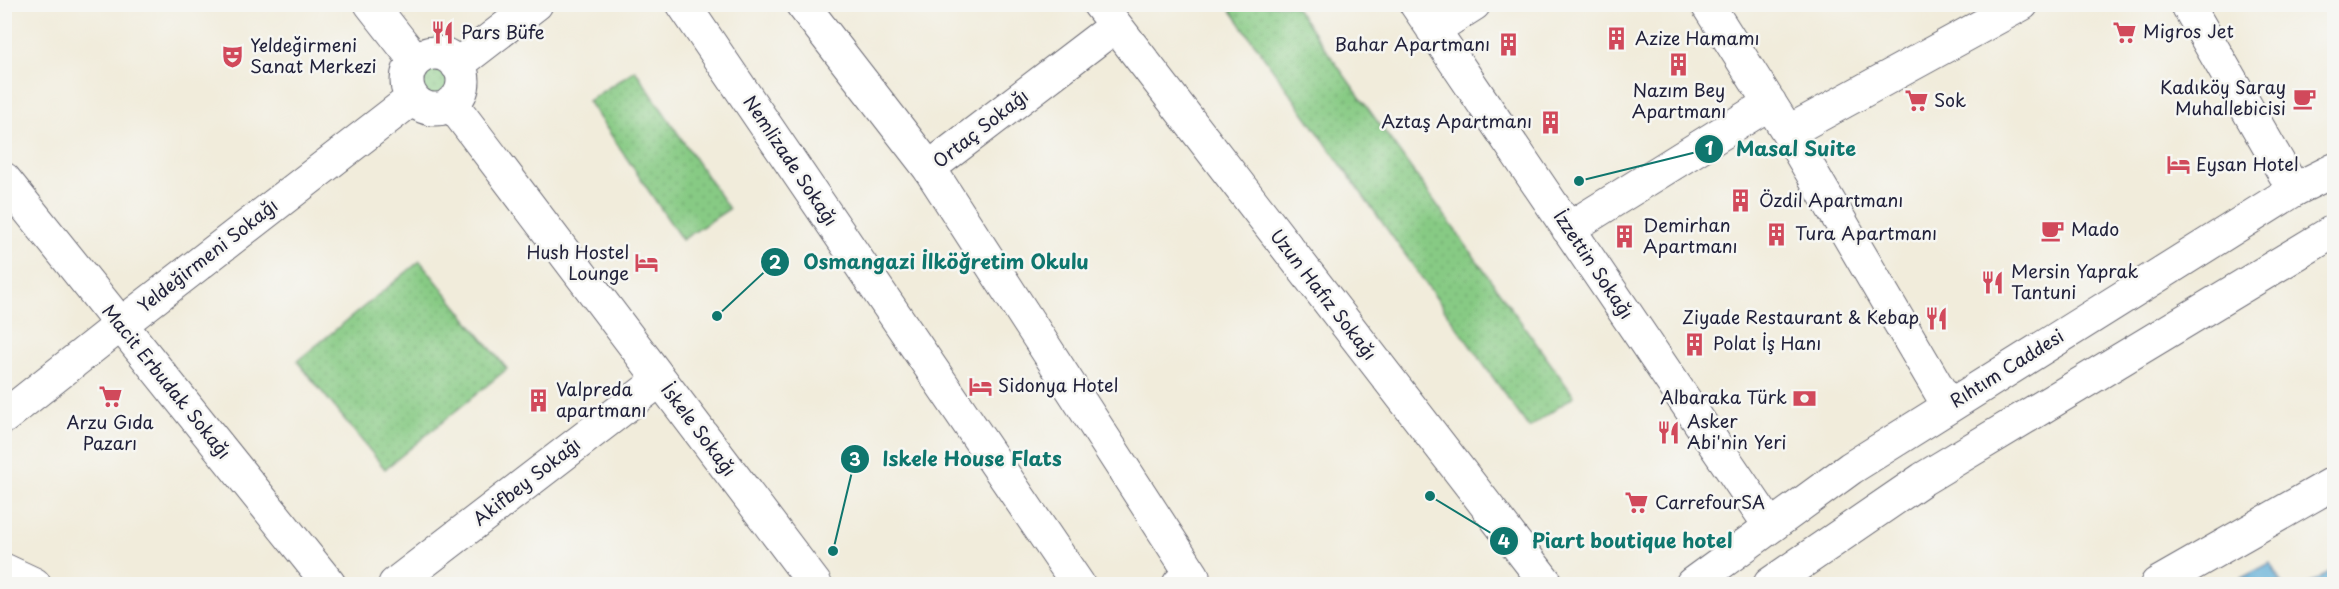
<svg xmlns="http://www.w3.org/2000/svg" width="2339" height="589" viewBox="0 0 2339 589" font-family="'Playpen Sans',sans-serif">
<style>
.grass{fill:url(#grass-dots);stroke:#547660;stroke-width:1.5}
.water{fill:#5cacd6;stroke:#3f6788;stroke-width:1.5}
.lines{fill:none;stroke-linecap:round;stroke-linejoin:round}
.minor-casing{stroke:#6a6973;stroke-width:35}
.major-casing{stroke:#6a6973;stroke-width:35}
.minor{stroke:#fff;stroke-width:33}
.major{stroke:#fff;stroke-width:33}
.labels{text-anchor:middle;stroke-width:5;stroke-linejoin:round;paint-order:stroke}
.poi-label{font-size:18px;fill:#22223b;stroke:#f6f6f2;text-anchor:start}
.street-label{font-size:18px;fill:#22223b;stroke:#f6f6f2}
.leader{fill:none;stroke:#0f766e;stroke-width:2}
.callout-dot{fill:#0f766e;stroke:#f6f6f2;stroke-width:2}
.mark-label{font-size:18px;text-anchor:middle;font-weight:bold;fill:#fff}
.callout-label{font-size:20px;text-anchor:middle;font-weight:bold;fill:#0f766e;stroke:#f6f6f2;stroke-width:5;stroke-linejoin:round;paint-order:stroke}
</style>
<defs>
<pattern id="grass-dots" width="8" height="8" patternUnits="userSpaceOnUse" patternTransform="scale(1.5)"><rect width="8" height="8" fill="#87ca84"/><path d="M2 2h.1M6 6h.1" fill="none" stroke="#74ad73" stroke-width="1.8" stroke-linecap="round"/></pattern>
</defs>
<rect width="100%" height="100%" fill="#f6f6f2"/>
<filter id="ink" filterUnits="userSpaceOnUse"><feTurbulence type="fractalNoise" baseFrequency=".0167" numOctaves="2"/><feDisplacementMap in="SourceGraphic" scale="12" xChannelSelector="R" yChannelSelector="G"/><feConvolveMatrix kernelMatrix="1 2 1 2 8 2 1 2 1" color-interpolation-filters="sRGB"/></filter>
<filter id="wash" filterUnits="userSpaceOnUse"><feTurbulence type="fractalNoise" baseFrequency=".008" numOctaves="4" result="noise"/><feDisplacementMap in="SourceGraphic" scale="24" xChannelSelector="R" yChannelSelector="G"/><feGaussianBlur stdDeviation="1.35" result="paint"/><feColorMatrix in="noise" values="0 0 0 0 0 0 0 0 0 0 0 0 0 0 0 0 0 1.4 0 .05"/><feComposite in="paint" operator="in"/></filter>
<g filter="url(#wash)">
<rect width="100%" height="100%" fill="#f1ecdb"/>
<!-- grass -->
<path class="grass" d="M1227,5H1294L1574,396L1529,428Z
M416 81a19 19 0 1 1 38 0a19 19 0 1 1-38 0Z
M635,70L729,209L682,240L588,101Z
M420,261L507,369L385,469L297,361Z"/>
<!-- water -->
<path class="water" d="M2270,563L2282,584H2230Z
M2334,569V584H2308Z"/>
</g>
<g filter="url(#ink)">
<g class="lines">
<defs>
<path id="minor" d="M371,4L415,60
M683,4L1078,584
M802,4L929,168
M1099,4L1547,584
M1416,4L1770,526
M1707,4L1788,132L1948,405
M2187,4L2294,190
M1115,26L929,168L1193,576L1179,584
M1433,30L1474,4
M407 81a28 28 0 1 1 56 0a28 28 0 1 1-56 0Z
M457,65L536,4
M451,103L815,584
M1788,132L2022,4
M4,179L329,584
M1568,229L1770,103
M4,417L120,325L413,98
M395,584L660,380
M2157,584L2334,483"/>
<path id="major" d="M4,570L34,584
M1692,584L1851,468L2294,190L2334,170
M1770,584L1923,479L2334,231"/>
</defs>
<!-- minor casing -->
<use href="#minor" class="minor-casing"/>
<!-- major casing -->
<use href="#major" class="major-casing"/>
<!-- minor -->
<use href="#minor" class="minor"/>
<!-- major -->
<use href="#major" class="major"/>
</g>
</g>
<!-- icons -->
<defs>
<symbol id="supermarket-bare" viewBox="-9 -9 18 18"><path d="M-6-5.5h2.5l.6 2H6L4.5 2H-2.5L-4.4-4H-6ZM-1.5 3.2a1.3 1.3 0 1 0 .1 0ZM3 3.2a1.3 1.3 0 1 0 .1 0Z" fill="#d1495b" stroke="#f6f6f2" stroke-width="2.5" paint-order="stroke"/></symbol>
<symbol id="restaurant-bare" viewBox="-9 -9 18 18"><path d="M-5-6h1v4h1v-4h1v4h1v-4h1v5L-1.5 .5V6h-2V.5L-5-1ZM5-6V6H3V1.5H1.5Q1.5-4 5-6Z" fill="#d1495b" stroke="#f6f6f2" stroke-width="2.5" paint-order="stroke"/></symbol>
<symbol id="building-bare" viewBox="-9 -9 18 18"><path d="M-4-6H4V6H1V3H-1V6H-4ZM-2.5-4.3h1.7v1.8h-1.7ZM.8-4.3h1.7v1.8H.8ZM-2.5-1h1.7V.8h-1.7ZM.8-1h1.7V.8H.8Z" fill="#d1495b" stroke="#f6f6f2" stroke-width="2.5" paint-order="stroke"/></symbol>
<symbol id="theatre-bare" viewBox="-9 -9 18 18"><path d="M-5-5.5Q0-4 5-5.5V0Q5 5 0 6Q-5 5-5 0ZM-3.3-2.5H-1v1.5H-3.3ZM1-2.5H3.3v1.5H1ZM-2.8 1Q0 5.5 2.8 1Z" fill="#d1495b" stroke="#f6f6f2" stroke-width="2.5" paint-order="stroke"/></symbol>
<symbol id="cafe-bare" viewBox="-9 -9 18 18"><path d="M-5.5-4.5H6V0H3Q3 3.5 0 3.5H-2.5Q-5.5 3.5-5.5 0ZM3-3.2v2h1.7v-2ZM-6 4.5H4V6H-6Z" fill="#d1495b" stroke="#f6f6f2" stroke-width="2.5" paint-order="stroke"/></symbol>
<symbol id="hotel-bare" viewBox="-9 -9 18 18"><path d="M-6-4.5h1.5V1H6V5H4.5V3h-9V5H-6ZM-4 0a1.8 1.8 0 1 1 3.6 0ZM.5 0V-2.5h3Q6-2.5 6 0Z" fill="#d1495b" stroke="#f6f6f2" stroke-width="2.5" paint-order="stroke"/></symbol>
<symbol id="bank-bare" viewBox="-9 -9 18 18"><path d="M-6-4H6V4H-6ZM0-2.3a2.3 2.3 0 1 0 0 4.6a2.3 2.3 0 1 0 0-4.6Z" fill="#d1495b" stroke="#f6f6f2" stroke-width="2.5" paint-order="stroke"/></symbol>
</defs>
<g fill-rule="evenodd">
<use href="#supermarket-bare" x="2108" y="16" width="33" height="33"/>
<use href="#restaurant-bare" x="426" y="16" width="33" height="33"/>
<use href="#building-bare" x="1600" y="22" width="33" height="33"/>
<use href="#building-bare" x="1492" y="28" width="33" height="33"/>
<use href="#theatre-bare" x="216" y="40" width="33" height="33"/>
<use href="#building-bare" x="1662" y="48" width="33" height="33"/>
<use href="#cafe-bare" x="2288" y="82" width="33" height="33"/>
<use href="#supermarket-bare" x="1900" y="84" width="33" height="33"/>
<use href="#building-bare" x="1534" y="106" width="33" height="33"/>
<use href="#hotel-bare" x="2162" y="148" width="33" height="33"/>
<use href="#building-bare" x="1724" y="184" width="33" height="33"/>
<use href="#cafe-bare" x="2036" y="214" width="33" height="33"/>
<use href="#building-bare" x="1760" y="218" width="33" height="33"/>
<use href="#building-bare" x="1608" y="220" width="33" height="33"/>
<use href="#hotel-bare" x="630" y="246" width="33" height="33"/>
<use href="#restaurant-bare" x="1976" y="266" width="33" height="33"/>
<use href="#restaurant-bare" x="1920" y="302" width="33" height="33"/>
<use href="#building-bare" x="1678" y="328" width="33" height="33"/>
<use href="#hotel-bare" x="964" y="370" width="33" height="33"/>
<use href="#supermarket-bare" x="94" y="380" width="33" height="33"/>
<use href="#bank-bare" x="1788" y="382" width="33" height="33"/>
<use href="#building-bare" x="522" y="384" width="33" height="33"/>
<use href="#restaurant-bare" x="1652" y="416" width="33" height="33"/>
<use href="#supermarket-bare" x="1620" y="486" width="33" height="33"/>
</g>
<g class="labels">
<!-- poi labels -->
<g class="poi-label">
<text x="2143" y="38">Migros Jet</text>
<text x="461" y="39">Pars Büfe</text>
<text x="1635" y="45">Azize Hamamı</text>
<text x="1490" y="51" text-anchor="end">Bahar Apartmanı</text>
<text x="250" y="52">Yeldeğirmeni<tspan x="250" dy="21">Sanat Merkezi</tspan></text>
<text x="2286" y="94" text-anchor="end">Kadıköy Saray<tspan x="2286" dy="21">Muhallebicisi</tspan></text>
<text x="1679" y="97" text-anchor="middle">Nazım Bey<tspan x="1679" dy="21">Apartmanı</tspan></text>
<text x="1934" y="107">Sok</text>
<text x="1532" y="128" text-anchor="end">Aztaş Apartmanı</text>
<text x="2196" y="171">Eysan Hotel</text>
<text x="1759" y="207">Özdil Apartmanı</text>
<text x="1643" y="232">Demirhan<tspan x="1643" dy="21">Apartmanı</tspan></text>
<text x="2071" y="236">Mado</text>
<text x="1795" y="240">Tura Apartmanı</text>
<text x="629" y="259" text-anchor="end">Hush Hostel<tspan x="629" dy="21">Lounge</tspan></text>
<text x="2011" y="278">Mersin Yaprak<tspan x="2011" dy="21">Tantuni</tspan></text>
<text x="1919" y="324" text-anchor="end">Ziyade Restaurant &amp; Kebap</text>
<text x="1713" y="350">Polat İş Hanı</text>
<text x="998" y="392">Sidonya Hotel</text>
<text x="556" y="396">Valpreda<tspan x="556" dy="21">apartmanı</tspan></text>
<text x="1787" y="404" text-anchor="end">Albaraka Türk</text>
<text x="1687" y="428">Asker<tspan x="1687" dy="21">Abi'nin Yeri</tspan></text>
<text x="110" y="429" text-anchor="middle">Arzu Gıda<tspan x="110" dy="21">Pazarı</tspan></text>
<text x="1655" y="509">CarrefourSA</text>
</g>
<!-- street labels -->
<g class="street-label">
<text transform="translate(981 129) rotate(-38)" y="6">Ortaç Sokağı</text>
<text transform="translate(790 161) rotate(56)" y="6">Nemlizade Sokağı</text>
<text transform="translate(208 256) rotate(-38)" y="6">Yeldeğirmeni Sokağı</text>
<text transform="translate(1593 265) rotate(56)" y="6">İzzettin Sokağı</text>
<text transform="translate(1323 295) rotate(52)" y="6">Uzun Hafız Sokağı</text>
<text transform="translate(2007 369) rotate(-32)" y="6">Rıhtım Caddesi</text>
<text transform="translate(166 382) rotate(51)" y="6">Macit Erbudak Sokağı</text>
<text transform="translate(698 430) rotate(53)" y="6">İskele Sokağı</text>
<text transform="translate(527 482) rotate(-38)" y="6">Akifbey Sokağı</text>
</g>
</g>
<!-- callouts -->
<path class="leader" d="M1579 181L1709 149M717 316L775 262M833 551L855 459M1430 496L1504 541"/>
<g class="callout-dot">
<circle cx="1579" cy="181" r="6"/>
<circle cx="717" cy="316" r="6"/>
<circle cx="833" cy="551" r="6"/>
<circle cx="1430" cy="496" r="6"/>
<circle cx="1709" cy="149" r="15"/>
<circle cx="775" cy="262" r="15"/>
<circle cx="855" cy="459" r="15"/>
<circle cx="1504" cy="541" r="15"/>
</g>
<g class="mark-label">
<text x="1709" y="155">1</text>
<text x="775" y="269">2</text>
<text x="855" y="466">3</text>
<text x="1504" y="548">4</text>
</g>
<g class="callout-label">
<text x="1796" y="156">Masal Suite</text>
<text x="946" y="269">Osmangazi İlköğretim Okulu</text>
<text x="972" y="466">Iskele House Flats</text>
<text x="1632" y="548">Piart boutique hotel</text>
</g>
<!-- margin -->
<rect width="2339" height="589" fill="none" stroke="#f6f6f2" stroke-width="24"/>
</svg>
